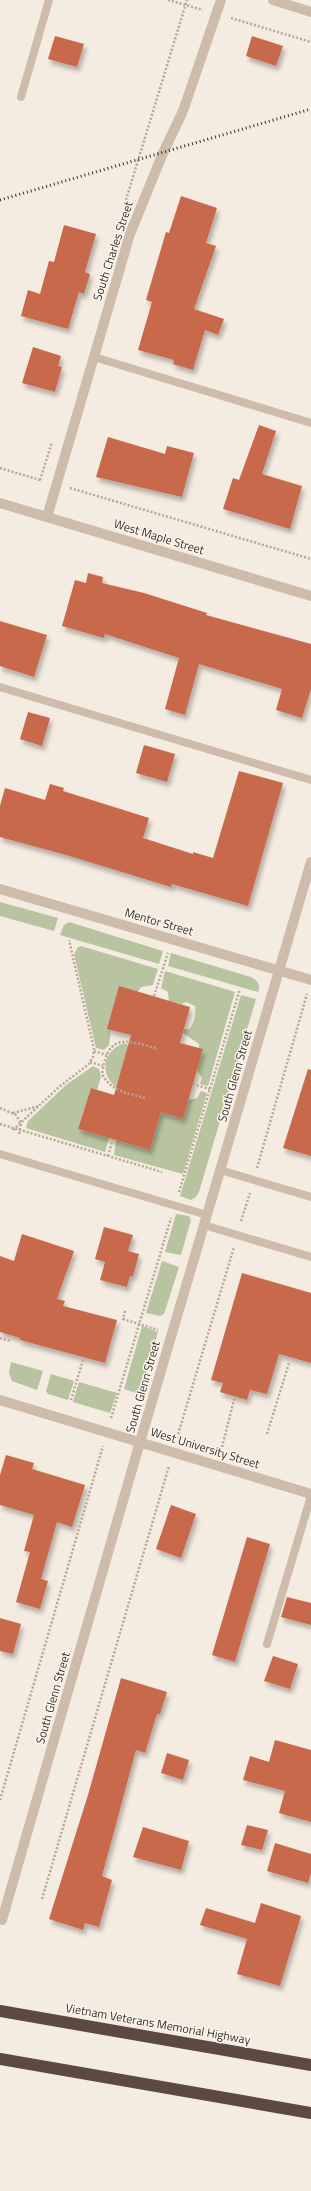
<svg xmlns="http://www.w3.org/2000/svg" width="311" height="2191" viewBox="0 0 311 2191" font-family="'Titillium Web',sans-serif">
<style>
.green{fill:#b8c4a0}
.building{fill:#c8694b;filter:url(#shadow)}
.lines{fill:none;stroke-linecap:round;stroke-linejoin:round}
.path{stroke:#b9a596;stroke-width:2.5;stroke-dasharray:2 2;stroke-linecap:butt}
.service{stroke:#cdbbac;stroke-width:8}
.minor{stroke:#cdbbac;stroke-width:10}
.tertiary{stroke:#cdbbac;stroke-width:10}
.motorway{stroke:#5c4a42;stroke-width:12}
.rail{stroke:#3b302b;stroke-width:3;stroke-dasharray:1 3;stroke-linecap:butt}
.labels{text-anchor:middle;stroke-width:3;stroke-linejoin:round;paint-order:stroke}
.street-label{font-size:12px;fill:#3b302b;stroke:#fbf5ee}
</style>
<defs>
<filter id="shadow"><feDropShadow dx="2.5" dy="4.5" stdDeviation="2" flood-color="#0004"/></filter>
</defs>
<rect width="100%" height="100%" fill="#f4ebe1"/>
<!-- green -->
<path class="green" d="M0,902L58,918L54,931L0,916Z
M69,922L163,951L159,964L60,935L64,925Z
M81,946L158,969L153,985L141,987L111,1030L109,1045L104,1050L96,1048L74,954L78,947Z
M171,953L251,977C258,981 261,985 258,992L168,966Z
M165,971L235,992L208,1086L200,1084L202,1078L197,1070L203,1050L199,1048V1044L183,1033L184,1029H189C195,1023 196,1013 195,1006L186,1002L182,1004L169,1001L168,992L161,988Z
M241,995L256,999L199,1192L196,1197L191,1200L180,1196Z
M124,1043L129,1045L116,1087C99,1073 103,1051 124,1043Z
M93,1066L99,1069L101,1077L97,1090L91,1088L78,1129L109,1138L105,1152L26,1128L28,1121L66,1085Z
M201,1091L207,1093L183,1174L114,1155L116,1140L150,1150L161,1112L183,1119L188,1100L197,1098Z
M176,1214L189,1216L191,1220L181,1255L165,1252Z
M162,1261L179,1267L164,1314L160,1316L146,1313Z
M142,1326L158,1332L144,1379L136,1393L124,1389Z
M11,1362L43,1371L37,1390L12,1381L9,1373Z
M51,1374L74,1381L68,1400L48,1394L46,1391Z
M79,1382L117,1393L110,1413L73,1402Z"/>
<!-- building -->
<path class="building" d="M55,36L84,44L77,67L48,59Z
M252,36L283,46L276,66L246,56Z
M181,196L217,208L206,243L216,246L194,309L224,319L218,335L205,330L193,370L173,364L174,360L138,350L152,302L146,300L166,232L169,233Z
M64,225L96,234L85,272L90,274L84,294L79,292L68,329L21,316L28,290L40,294L49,261L54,262Z
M33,347L61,356L58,366L62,367L55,392L22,383Z
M259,425L276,431L262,474L302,486L290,529L223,509L233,478L239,480Z
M108,437L165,454L167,446L194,453L182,497L96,477Z
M88,573L103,577L102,583L144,593L207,613L206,615L311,644V689L302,718L276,710L282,689L199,664L185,715L165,709L179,658L105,634L104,638L62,626L75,580L86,583Z
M0,621L47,635L34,677L0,666Z
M28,712L50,718L42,746L20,739Z
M144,745L175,754L167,782L136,773Z
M239,771L283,783L248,906L172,884L171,887L66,855L0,837V806L5,788L45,800L50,784L64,788L63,791L149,818L143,838L193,854V852L213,858Z
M119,986L190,1007L180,1043L203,1049L183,1119L161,1112L150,1150L78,1129L91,1088L114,1095L131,1035L107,1029Z
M308,1069L311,1070V1156L283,1148Z
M104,1227L133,1235L128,1251L139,1254L133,1276H130L127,1287L100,1280L105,1262L95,1259Z
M22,1234L74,1251L57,1299L65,1301L63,1306L117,1320L105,1363L20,1340V1338L0,1332V1256L14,1261Z
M242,1273L311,1293V1363L279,1354L267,1394L250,1390L247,1400L220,1392L223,1383L211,1380Z
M6,1455L34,1463L32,1469L85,1485L72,1527L57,1522L41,1579L48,1581L40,1609L16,1602L30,1552L24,1551L34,1515L0,1505V1475Z
M171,1505L196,1514L181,1558L156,1549Z
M247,1537L270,1544L235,1662L212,1655Z
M287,1597L311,1603V1625L281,1617Z
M0,1618L21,1624L13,1654L0,1651Z
M273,1656L298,1664L290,1689L264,1681Z
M121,1678L167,1692L160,1714H157L145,1753L136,1750L102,1876L112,1880L99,1927L85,1923L83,1930L49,1919L88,1795Z
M275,1740L311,1750V1822L279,1813L285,1791L243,1780L250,1756L269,1762Z
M167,1753L189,1760L183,1780L161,1773Z
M247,1825L268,1830L262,1850L241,1845Z
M143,1827L189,1841L181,1870L133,1857Z
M275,1843L311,1854V1873L308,1883L267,1871Z
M261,1903L301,1916L280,1986L237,1974L247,1939L200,1925L206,1908L255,1923Z"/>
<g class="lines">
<!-- path -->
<path class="path" d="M168,0L203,10
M231,18L311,42
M126,200L187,0
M0,468L40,480
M40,480L52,442
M70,488L311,559
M154,996L168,953
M94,1051L107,1055
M90,1062L103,1066
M193,1084L210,1089
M145,1098C127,1093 111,1091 102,1074C108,1032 126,1040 158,1049
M0,1108L16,1115L21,1123L19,1134
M13,1113L39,1106
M0,1124L162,1172
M13,1130L59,1087L89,1064L93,1057L94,1049L69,940
M108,1156L113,1139
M257,1168L307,994
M179,1192L240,989
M241,1221L250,1193
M125,1311L123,1319L158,1330
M0,1338L11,1341
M71,1400L83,1360
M111,1418L171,1218
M267,1434L289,1363
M177,1438L234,1247
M222,1447L235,1396
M0,1800L103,1446
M42,1899L169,1466"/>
<!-- service -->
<path class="service" d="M21,97L49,0
M94,357L311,423
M0,687L311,780
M0,1154L207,1215
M220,1170L311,1197
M204,1225L311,1257
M267,1644L311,1496"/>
<!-- minor -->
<path class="minor" d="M273,0L311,12
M47,517L130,234L163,153L183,111L221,0
M0,889L311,980
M0,1400L311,1494
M2,1920L140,1442L311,862"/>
<!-- tertiary -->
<path class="tertiary" d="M0,503L311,596"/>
<!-- motorway -->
<path class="motorway" d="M0,2011L311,2065
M0,2059L311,2113"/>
<!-- rail -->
<path class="rail" d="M0,200L311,109"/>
</g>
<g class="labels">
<!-- street labels -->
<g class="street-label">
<text transform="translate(113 251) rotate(-72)" y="4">South Charles Street</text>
<text transform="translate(159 537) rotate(17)" y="4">West Maple Street</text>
<text transform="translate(159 922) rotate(16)" y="4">Mentor Street</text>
<text transform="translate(235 1076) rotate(-74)" y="4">South Glenn Street</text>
<text transform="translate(143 1387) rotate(-74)" y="4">South Glenn Street</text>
<text transform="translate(205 1448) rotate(17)" y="4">West University Street</text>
<text transform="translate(53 1698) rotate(-74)" y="4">South Glenn Street</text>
<text transform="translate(158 2024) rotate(10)" y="4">Vietnam Veterans Memorial Highway</text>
</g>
</g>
</svg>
